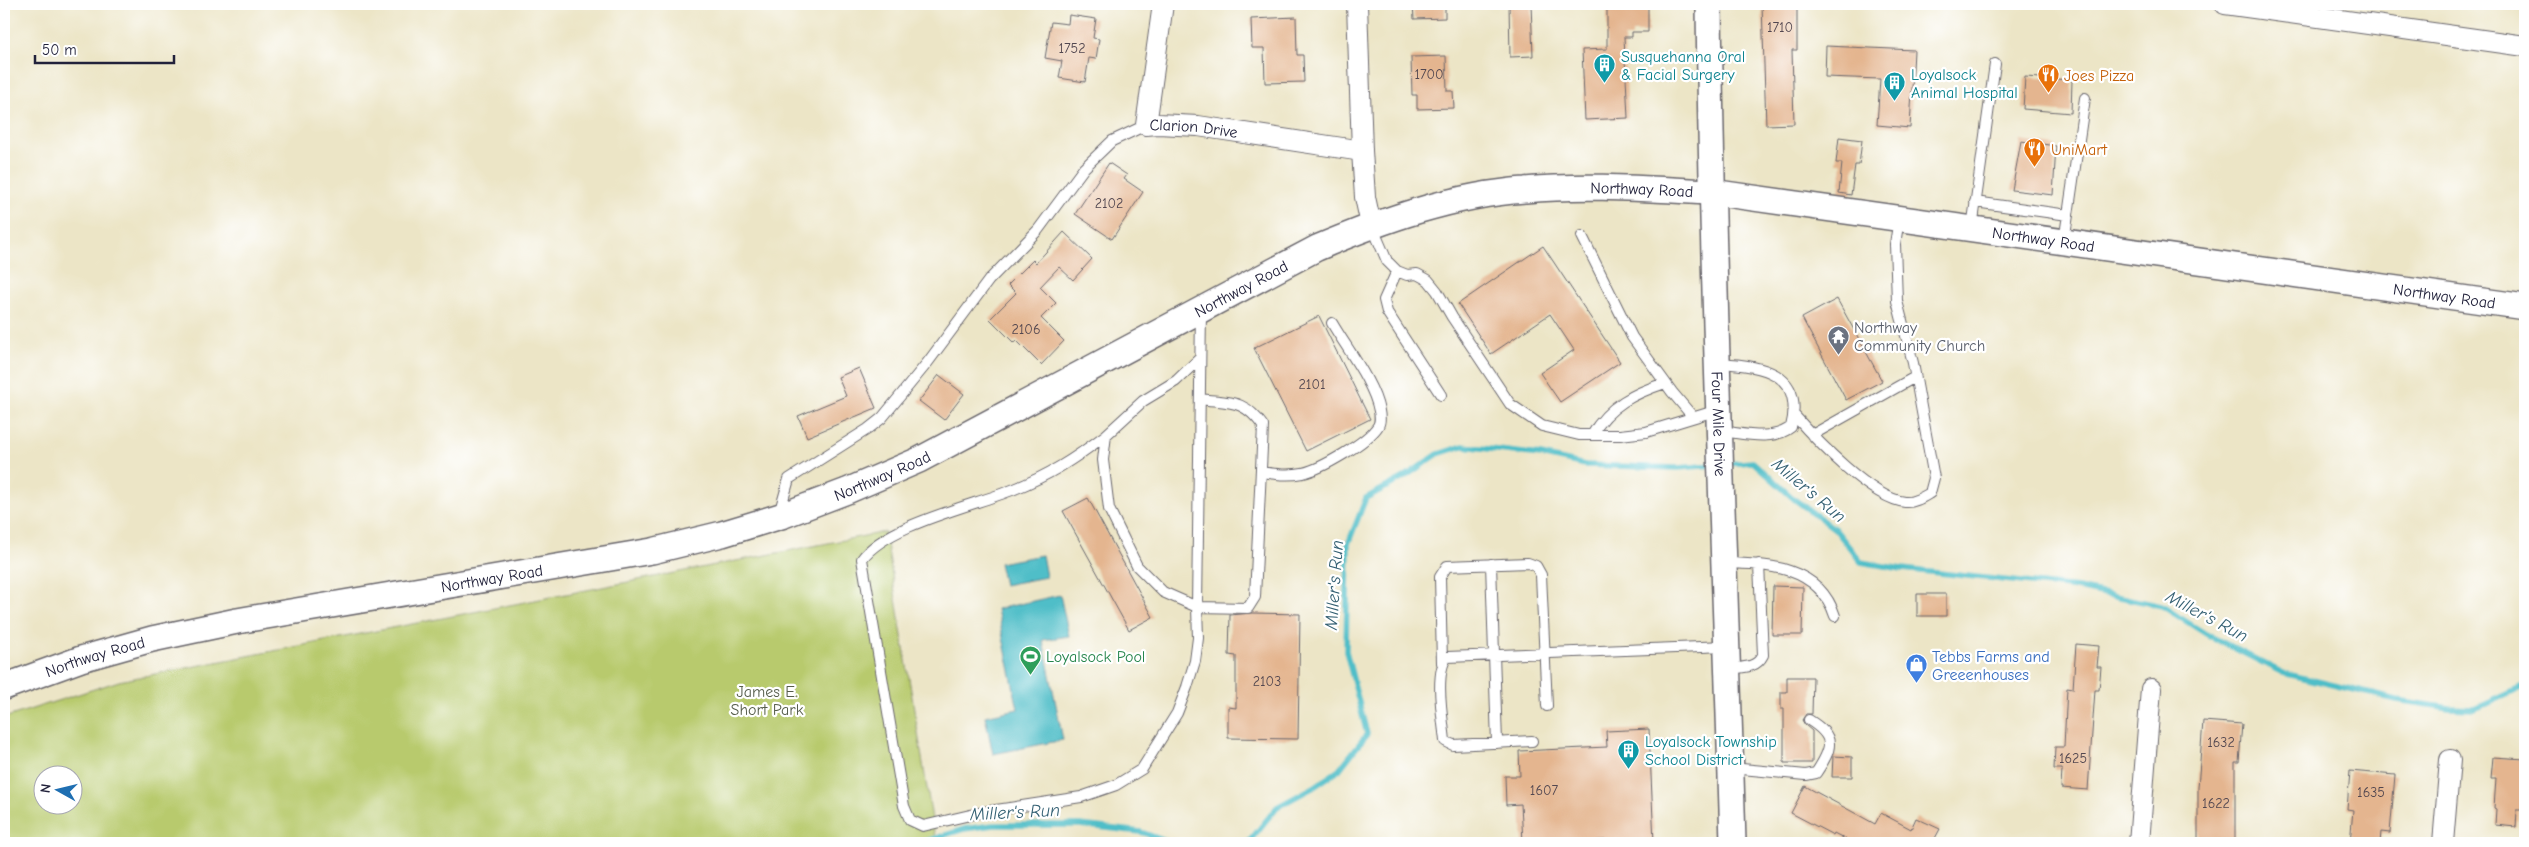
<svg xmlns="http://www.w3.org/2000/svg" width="2529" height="847" viewBox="0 0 2529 847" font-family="'Comic Neue',sans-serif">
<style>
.green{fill:#b8ca6d;stroke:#6d7654;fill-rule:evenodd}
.water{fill:#50bec8;stroke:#397082}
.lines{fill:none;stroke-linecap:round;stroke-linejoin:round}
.stream{stroke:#50bec8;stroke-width:5.5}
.building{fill:#e4b58f}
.service-casing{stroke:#69666c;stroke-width:12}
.minor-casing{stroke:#69666c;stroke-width:22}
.tertiary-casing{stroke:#69666c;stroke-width:28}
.service{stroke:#fff;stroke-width:10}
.minor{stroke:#fff;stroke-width:20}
.tertiary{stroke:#fff;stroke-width:25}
.labels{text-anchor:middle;stroke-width:4.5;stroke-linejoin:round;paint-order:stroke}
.number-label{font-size:14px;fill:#524750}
.culture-label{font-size:16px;fill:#0d838f;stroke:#fff;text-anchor:start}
.food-label{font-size:16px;fill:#c56008;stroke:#fff;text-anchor:start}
.street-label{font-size:16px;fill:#22223b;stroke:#fff}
.worship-label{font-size:16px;fill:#5b616d;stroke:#fff;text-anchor:start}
.leisure-label{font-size:16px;fill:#27864d;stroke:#fff;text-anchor:start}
.shop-label{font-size:16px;fill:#366cbe;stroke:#fff;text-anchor:start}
.park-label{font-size:16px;fill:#565d4c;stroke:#fff}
.water-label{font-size:18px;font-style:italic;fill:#346073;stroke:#fff}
</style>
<rect width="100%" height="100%" fill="#fff"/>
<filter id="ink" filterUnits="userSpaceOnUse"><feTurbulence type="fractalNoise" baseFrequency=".02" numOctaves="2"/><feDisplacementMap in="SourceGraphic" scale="10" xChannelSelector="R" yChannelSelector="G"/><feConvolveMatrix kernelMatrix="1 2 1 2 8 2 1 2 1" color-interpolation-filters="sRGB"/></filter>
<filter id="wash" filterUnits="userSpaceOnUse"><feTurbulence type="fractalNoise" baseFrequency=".0096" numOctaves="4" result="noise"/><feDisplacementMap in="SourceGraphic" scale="20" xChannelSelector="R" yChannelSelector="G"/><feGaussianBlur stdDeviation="1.12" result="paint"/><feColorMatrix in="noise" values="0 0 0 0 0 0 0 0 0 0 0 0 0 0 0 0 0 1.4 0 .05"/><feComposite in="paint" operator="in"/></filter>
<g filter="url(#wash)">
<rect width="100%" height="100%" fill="#ece5c6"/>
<!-- green -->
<path class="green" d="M885,532L936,843H4V718L119,681ZM42,774H72V804H42Z"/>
<!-- water -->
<path class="water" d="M1042,555L1046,577L1004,585L999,563Z
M1060,595L1069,636L1043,640L1063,740L993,754L985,716L1018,709L997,609Z"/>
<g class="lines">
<!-- stream -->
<path class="stream" d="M1726,464L1753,462L1794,499L1835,529L1861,562L1902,569L2078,588L2162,606L2206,634L2283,673L2397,700L2449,708L2475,709L2525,686
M920,843L964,829L993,825H1080L1141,832L1171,843
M1248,843L1277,807L1314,787L1339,770L1367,734L1346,651L1348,544L1366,498L1403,478L1438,454L1463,446L1541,455L1585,465L1678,468L1714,465"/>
</g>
<g id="blocks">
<!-- building -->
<path class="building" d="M1413,4H1445V18L1414,19Z
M1509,4H1531L1533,56L1510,57Z
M1607,4H1648V32H1632V37H1624L1628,118L1585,120L1582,50L1607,49Z
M1762,4H1797V50H1792L1794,124L1766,125Z
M1069,15L1096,19L1093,38L1099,39L1096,59L1089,58L1085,82L1059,78L1062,61L1045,58L1051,22L1068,24Z
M1296,17L1297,55H1303L1304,82L1265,83L1264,48H1252L1251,19Z
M1826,46L1914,50L1910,128L1877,125L1880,79L1825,77Z
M1446,56L1447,91H1453L1454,108L1417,109V95H1412L1411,57Z
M2025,77L2072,80L2071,113L2023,109Z
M1839,137L1862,140L1859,165H1855L1851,195L1839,193L1842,163H1836Z
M2021,141L2056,146L2053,195L2012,190Z
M1109,163L1127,175L1124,179L1143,192L1112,239L1075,214Z
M1064,232L1092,259L1073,280L1059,267L1040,287L1056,303L1041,318L1064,341L1041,365L1016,340L1014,343L990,319L1016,293L1008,285L1033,260L1036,263Z
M1543,246L1620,362L1560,402L1540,373L1574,350L1550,314L1491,354L1458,304Z
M1837,299L1882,381L1846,400L1802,318Z
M1319,316L1370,419L1306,451L1254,348Z
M859,368L876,408L807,437L798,416L846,396L838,377Z
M939,375L964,394L944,420L919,401Z
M1088,498L1153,617L1129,630L1063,511Z
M1773,586L1803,587L1802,635H1772Z
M1917,594H1946V616H1917Z
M1252,613L1300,614L1298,739L1228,738V707L1236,708V656L1229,655L1230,615Z
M2076,644L2099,646L2097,667H2101L2099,690H2095L2088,790L2061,788L2062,769H2054L2055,747H2064L2067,688L2073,689Z
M1787,677H1813L1812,714H1806L1802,720L1805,725L1812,731V763H1784V709H1781V692H1787Z
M2203,721L2242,724L2239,762H2235V843H2198V788Z
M1649,729L1654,843H1609V840L1523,843L1521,804L1506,805L1505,776H1520L1519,751L1607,747L1606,731Z
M1833,756L1852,757V777H1832Z
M2493,757L2525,759L2523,810H2517L2516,827L2495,825L2496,809L2494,808L2496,778H2491Z
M2350,771L2395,775L2390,833L2381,832L2380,843H2350L2353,810L2347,809Z
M1805,786L1875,824L1881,813L1911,829L1916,818L1940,829L1933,842L1936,843H1853L1834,833L1833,835L1791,813Z"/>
</g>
</g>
<g filter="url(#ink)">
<use href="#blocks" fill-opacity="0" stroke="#69666c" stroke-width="1"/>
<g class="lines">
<defs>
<path id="service" d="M1975,202L2068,215L2085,98
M1372,226L1387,261L1397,271L1407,275L1417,274L1428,280L1437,291L1452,317L1510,404L1542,426L1579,435H1620L1646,432L1718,410
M1972,228L1995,64
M1582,236L1632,337L1672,392L1693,417
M2064,241L2068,215
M1397,271L1384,300L1387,312L1441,395
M1200,358L1176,381L1143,401L1106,435L1103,460L1109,509L1137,566L1163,592L1197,607L1201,311
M1718,363C1761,365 1805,372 1791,427C1772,442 1742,433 1720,431
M1794,415C1817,441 1871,498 1905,502C1914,503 1923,497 1930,493L1934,478L1913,363L1897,301L1895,244L1899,219
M1106,435C1074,459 1050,475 1012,490C972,506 886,525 862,559L904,806L910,820L923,826L983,812L1081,797L1116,785L1142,769L1177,713L1187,687L1195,661L1198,638L1197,607L1248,608L1255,597L1263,426C1244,399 1230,403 1200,399
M1592,435C1609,405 1635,393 1665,383
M1812,435L1915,377
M1261,472C1275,474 1288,476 1303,473C1321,469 1368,442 1378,426C1380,423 1380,416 1379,411C1374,383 1347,349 1332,323
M779,514L789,479L868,429L882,418L928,362L989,280L1038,230L1084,168L1112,141L1146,125
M1724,563C1768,564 1819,566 1835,616
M1491,564L1497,743
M1442,663L1440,577L1447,566L1528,563L1536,566L1541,575L1547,706
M1728,669C1742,667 1756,669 1763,655L1759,564
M1532,741L1453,745L1445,741C1443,720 1434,673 1447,657L1726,646
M1731,768L1806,775L1816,773C1833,747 1836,737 1809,720"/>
<g id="minor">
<path id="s1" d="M1163,4L1146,125L1158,124L1198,126L1362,151L1357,4"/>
<path d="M2225,4L2525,46"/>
<path d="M1362,151L1365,197L1371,225"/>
<path d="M2139,843L2151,689"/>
<path d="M2443,843L2450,760"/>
</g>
<g id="tertiary">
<path id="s2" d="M1709,4C1712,284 1725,563 1733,843"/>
<path id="s3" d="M4,687L81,659L152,639L237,621L652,551L722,534L784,515L847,491L919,460L1317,248C1383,220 1453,195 1525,190C1587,184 1648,189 1711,192L2525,307"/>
</g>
</defs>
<!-- service casing -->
<use href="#service" class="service-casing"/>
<!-- minor casing -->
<use href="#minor" class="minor-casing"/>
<!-- tertiary casing -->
<use href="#tertiary" class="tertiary-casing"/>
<!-- service -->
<use href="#service" class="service"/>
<!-- minor -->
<use href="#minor" class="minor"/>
<!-- tertiary -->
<use href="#tertiary" class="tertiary"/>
</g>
</g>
<!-- icons -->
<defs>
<symbol id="building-pin" viewBox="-11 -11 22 30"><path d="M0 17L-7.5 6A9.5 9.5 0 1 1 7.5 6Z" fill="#0f9aa8" stroke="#fff"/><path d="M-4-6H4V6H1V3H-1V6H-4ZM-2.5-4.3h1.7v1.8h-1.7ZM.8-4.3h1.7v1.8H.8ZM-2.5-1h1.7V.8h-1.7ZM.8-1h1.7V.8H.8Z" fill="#fff"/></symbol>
<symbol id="restaurant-pin" viewBox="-11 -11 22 30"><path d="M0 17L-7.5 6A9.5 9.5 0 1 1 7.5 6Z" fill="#e8710a" stroke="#fff"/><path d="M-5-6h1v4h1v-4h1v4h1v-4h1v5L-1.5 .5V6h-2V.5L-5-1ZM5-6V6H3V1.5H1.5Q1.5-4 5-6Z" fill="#fff"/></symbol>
<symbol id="temple-pin" viewBox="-11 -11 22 30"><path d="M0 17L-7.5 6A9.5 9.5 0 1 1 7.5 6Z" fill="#6b7280" stroke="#fff"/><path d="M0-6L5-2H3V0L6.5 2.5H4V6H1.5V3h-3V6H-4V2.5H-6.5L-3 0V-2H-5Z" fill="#fff"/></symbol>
<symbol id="stadium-pin" viewBox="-11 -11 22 30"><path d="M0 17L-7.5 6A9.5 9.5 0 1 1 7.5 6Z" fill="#2e9e5b" stroke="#fff"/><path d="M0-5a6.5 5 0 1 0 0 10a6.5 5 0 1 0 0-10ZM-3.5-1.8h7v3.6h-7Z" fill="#fff"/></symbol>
<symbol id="shop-pin" viewBox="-11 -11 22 30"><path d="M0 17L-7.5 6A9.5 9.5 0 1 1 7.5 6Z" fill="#3f7fe0" stroke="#fff"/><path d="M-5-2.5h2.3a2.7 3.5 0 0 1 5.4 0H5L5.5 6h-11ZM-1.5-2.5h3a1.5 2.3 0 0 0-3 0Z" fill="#fff"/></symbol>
</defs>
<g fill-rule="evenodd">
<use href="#building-pin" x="1592" y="52" width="25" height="34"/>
<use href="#restaurant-pin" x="2036" y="62" width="25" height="34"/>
<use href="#building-pin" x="1882" y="70" width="25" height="34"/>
<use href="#restaurant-pin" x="2022" y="136" width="25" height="34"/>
<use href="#temple-pin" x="1826" y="324" width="25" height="34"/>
<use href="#stadium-pin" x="1018" y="644" width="25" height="34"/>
<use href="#shop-pin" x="1904" y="652" width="25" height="34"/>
<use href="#building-pin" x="1616" y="738" width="25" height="34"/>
</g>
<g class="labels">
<!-- number labels -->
<g class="number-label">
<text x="1780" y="32">1710</text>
<text x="1072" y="53">1752</text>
<text x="1429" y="79">1700</text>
<text x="1109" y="208">2102</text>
<text x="1026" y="334">2106</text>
<text x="1312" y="389">2101</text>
<text x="1267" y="686">2103</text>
<text x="2221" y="747">1632</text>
<text x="2073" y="763">1625</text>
<text x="1544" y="795">1607</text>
<text x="2371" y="797">1635</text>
<text x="2216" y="808">1622</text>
</g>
<!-- culture labels -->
<g class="culture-label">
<text x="1621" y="62">Susquehanna Oral<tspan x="1621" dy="18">&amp; Facial Surgery</tspan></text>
<text x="1911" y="80">Loyalsock<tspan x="1911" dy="18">Animal Hospital</tspan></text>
<text x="1645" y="747">Loyalsock Township<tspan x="1645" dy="18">School District</tspan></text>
</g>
<!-- food labels -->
<g class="food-label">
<text x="2064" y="81">Joes Pizza</text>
<text x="2051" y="155">UniMart</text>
</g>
<!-- street labels -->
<g class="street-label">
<text dy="6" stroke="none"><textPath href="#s1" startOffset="170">Clarion Drive</textPath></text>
<text dy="6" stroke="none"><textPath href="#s3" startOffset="1731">Northway Road</textPath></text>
<text dy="6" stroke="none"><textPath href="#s3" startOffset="2136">Northway Road</textPath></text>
<text dy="6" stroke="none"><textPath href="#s3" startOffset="1311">Northway Road</textPath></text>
<text dy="6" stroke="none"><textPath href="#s3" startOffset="2541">Northway Road</textPath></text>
<text dy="6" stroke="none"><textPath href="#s2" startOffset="420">Four Mile Drive</textPath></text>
<text dy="6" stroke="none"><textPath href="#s3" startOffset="906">Northway Road</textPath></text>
<text dy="6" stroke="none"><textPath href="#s3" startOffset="501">Northway Road</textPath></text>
<text dy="6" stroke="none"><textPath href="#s3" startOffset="96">Northway Road</textPath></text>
</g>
<!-- worship labels -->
<g class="worship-label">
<text x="1854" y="333">Northway<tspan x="1854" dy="18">Community Church</tspan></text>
</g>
<!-- leisure labels -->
<g class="leisure-label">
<text x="1046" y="662">Loyalsock Pool</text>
</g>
<!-- shop labels -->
<g class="shop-label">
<text x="1932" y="662">Tebbs Farms and<tspan x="1932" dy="18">Greeenhouses</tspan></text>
</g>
<!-- park labels -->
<g class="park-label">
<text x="767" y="697">James E.<tspan x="767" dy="18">Short Park</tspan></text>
</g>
<!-- water labels -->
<g class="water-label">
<text transform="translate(1809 490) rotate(40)" y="6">Miller's Run</text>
<text transform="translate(1334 585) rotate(-86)" y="6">Miller's Run</text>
<text transform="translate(2207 616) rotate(28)" y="6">Miller's Run</text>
<text transform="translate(1015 812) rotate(-3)" y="6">Miller's Run</text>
</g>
</g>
<!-- margin -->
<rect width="2529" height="847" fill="none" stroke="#fff" stroke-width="20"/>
<!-- north arrow -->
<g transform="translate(58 790) rotate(278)"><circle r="24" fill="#ffffff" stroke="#a7a7b1"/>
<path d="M0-4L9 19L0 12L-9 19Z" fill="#1f6fb2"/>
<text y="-8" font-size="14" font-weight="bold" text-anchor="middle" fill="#22223b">N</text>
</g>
<!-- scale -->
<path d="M35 55v8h139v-8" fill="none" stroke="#22223b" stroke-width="2.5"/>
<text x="42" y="55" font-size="15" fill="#22223b" stroke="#ffffff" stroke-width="4" paint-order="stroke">50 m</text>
</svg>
